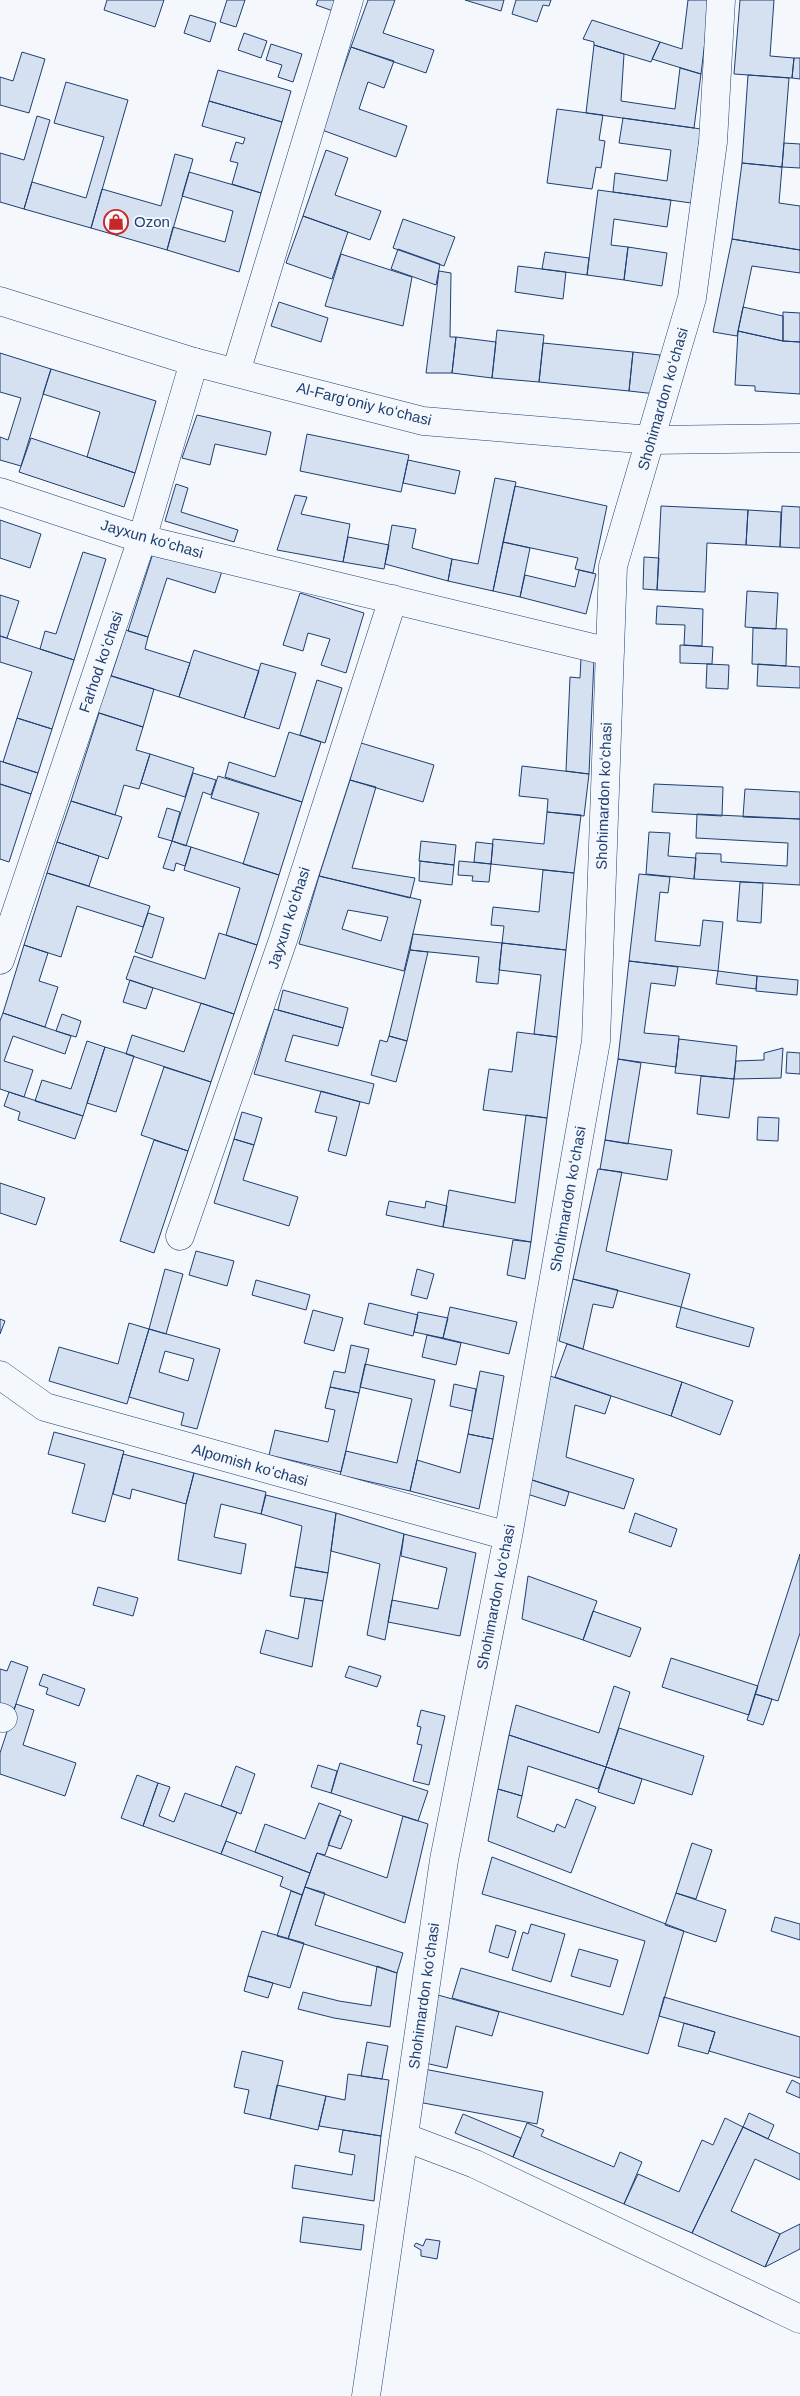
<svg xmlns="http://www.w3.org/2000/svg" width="800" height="2396" viewBox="0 0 800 2396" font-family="Helvetica,sans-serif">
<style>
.building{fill:#d5e0f0;stroke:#1d3f73;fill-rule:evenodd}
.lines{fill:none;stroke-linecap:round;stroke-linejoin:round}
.minor-casing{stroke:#1d3f73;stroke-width:29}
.major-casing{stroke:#1d3f73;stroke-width:29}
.minor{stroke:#f4f7fb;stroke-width:28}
.major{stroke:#f4f7fb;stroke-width:28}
.labels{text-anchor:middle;stroke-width:4;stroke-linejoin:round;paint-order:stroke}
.poi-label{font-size:15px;fill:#1d3f73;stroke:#f4f7fb;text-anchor:start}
.street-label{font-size:15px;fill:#1d3f73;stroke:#f4f7fb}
</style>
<rect width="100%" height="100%" fill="#f4f7fb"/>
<!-- building -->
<path class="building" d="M107,0H164L155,27L104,10Z
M227,0H245L236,27L220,22Z
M318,0H340L336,12L316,5Z
M368,0H395L383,33L434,50L426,73L351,47Z
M465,0H504L501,11Z
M516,0H551L549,6L543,5L537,22L512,14Z
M688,0H710L701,74L652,59L660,42L682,49Z
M740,0H774L770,56L794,58L792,78L734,74Z
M190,15L216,23L210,42L184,33Z
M592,20L660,42L651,62L594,45V42L583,39Z
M244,33L267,41L261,58L238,50Z
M271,44L302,54L293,82L278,77L282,65L266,60Z
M594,45L624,54L621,101L675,109L680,68L701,74L694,128L586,113Z
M351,47L394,61L384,88L368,82L359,109L407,126L396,157L322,130Z
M22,52L45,59L29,113L0,105V77L13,81Z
M794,58H800V79L792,78Z
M218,70L291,91L282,122L209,101Z
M748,75L789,78L782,167L742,163Z
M66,82L128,100L91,228L24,209L32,182L86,198L104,137L54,123Z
M209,101L282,122L261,193L232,184L238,163L230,161L236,142L243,144L245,138L202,126Z
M557,109L603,115L599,140L605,141L601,168L596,167L592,189L547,183Z
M37,116L50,120L24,209L0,202V153L24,160Z
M623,118L701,129L691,203L613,192L615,173L667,181L671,150L619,143Z
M784,143L800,144V168L782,167Z
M326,150L348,158L335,195L381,211L370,240L303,216Z
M175,154L193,159L167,250L91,228L102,189L161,206Z
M742,163L782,167L779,203L800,206V250L732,239Z
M189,172L261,193L239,272L167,250L173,227L225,242L233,211L182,196Z
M598,190L671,200L667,227L614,219L611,245L628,247L624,280L587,275Z
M303,216L348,232L332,279L286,263Z
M403,219L455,237L444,266L393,248Z
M732,239L800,250V273L752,266L737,336L713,332Z
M628,247L667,253L662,286L624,280Z
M398,249L440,264L436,285L391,269Z
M545,252L589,258L587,275L542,269Z
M341,254L412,277L403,326L325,306Z
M518,266L566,272L563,299L515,292Z
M439,271L451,273L450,337H456L452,373H426Z
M279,302L328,318L321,342L271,326Z
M743,307L783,316V341L738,331Z
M783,312L800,313V342L783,341Z
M497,330L544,335L539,382L492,378Z
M738,331L783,341L800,342V394L755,391V386L735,385Z
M456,337L496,342L492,378L452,373Z
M543,343L633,352L629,391L539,382Z
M633,352L660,355L656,394L629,391Z
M0,353L51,369L21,466L0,460V437L8,440L21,398L0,392Z
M51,369L156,401L135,473L87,457L100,412L43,394Z
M197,415L271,432L266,455L215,444L210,465L182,458Z
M307,434L409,455L401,492L300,471Z
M31,438L135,473L124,507L19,472Z
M408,460L460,471L455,494L403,483Z
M495,478L516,482L493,591L448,581L452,559L478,564Z
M176,484L188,488L181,512L238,530L234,542L165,521Z
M515,486L607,506L593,573L575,569L578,558L503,542Z
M295,495L307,497L301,514L350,524L343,562L277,550Z
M661,506L748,510L746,545L707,543L705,592L657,590Z
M782,506L800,507V548L780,547Z
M748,510L781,512L780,547L746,545Z
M0,520L41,534L30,568L0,558Z
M392,525L416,529L412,548L452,559L448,581L385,564Z
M348,537L389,545L384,569L343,562Z
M503,542L530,548L520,597L493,591Z
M154,550L222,571L215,593L167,578L148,637L128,631Z
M83,552L106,559L74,660L40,649L45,631L56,634Z
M644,557L659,558L657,590L643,589Z
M579,570L596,574L586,614L520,597L525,575L575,587Z
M747,591L778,593L776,629L745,627Z
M300,593L364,613L346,673L321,665L330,639L308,633L303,651L283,645Z
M0,595L19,601L7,638L0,636Z
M657,606L703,609L702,646L684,645L685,625L656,624Z
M753,628L787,629L786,666L752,664Z
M126,630L148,637L145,649L190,663L179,697L111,676Z
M0,636L74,660L52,729L17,718L32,672L0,662Z
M680,645L713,647L712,664L680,663Z
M194,650L259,671L244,718L179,697Z
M581,658L594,659L589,774L566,771L570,677L580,678Z
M261,663L296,673L279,729L244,718Z
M707,664L729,665L728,689L706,688Z
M758,664L800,667V688L757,686Z
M109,675L154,689L143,727L93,711Z
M317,680L342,688L325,743L300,735Z
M99,713L143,727L136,750L150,754L139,789L124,785L115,815L71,801Z
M17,718L52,729L38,773L3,762Z
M289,732L321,742L302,802L225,777L229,762L275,777Z
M361,743L434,765L423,802L350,780Z
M150,754L194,768L185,797L141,783Z
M0,761L38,773L31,794L0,784Z
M522,766L589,774L584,816L547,812L548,799L519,796Z
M193,773L216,780L211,795L203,792L186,846L172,841Z
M218,776L302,802L279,875L243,864L259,813L211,798Z
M350,780L376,787L352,868L415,878L410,898L319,876Z
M0,784L31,794L9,862L0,859Z
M654,784L723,787L722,816L652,812Z
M745,789L800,792V819L743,817Z
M71,801L122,817L108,859L57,842Z
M167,808L180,812L172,841L158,837Z
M547,812L581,815L574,873L491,864L493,839L544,844Z
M697,814L800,819V885L694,879L696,853L721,854V862L787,866L788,843L696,838Z
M649,832L670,833L668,856L696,858L694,879L646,874Z
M172,841L191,847L185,866L176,863L174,871L163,868Z
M421,841L456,845L454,865L419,861Z
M57,842L99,856L89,886L47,873Z
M476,842L493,844L491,864L474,862Z
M191,847L279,875L257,945L226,935L240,888L184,870Z
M420,861L454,865L452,885L419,881Z
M459,861L491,864L489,882L472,881L473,876L458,875Z
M543,870L574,873L566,950L502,943L504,926L491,925L493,907L539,912Z
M47,873L150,906L143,927L77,906L61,957L24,945Z
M639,874L670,877L668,893L660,892L655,941L700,946L703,920L723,922L718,971L629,961Z
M319,876L421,900L404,971L299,944ZM348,910L388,917L381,941L342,929Z
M740,882L763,883L761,923L737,921Z
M148,913L164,918L152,958L135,952Z
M219,933L257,945L234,1014L126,979L134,956L205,979Z
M413,934L502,943L498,984L476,982L479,957L410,950Z
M502,943L566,950L557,1037L534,1034L541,975L499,970Z
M24,945L48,953L39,981L58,987L45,1027L3,1013Z
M410,950L428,952L407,1041L389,1036Z
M629,961L678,967L675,986L651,983L644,1033L679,1036L676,1067L618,1059Z
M718,971L757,976L756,989L716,984Z
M757,976L798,980L797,995L756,991Z
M130,980L153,988L146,1009L123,1002Z
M283,990L348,1008L343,1028L278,1010Z
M201,1003L234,1014L211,1082L126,1054L132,1035L184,1052Z
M274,1009L343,1028L338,1046L293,1035L285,1061L374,1084L369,1104L254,1074Z
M3,1013L71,1036L65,1054L13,1036L4,1061L33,1070L24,1097L0,1089V1021Z
M62,1014L81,1021L76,1037L56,1031Z
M517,1032L557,1037L547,1118L483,1110L489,1069L512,1072Z
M389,1036L407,1041L396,1082L371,1075L380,1040L387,1042Z
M679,1039L737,1046L734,1079L675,1073Z
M87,1041L105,1047L83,1116L35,1101L42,1080L71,1089Z
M105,1047L134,1056L116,1112L87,1103Z
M783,1048L781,1078L734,1079L736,1061L764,1060V1053Z
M787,1052L800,1053V1074L786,1073Z
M618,1059L641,1063L628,1144L605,1140Z
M164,1067L211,1082L188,1151L141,1135Z
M701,1076L734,1079L729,1118L697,1114Z
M321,1091L360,1102L346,1156L328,1151L337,1117L315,1112Z
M9,1092L83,1116L75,1139L18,1120L20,1112L4,1106Z
M242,1112L262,1118L254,1145L234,1139Z
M526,1115L547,1118L531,1242L443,1227L449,1190L515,1203Z
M758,1117L779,1118L778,1141L757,1140Z
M234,1139L254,1145L243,1180L298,1197L289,1226L214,1203Z
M154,1140L188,1151L154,1253L120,1241Z
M605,1140L672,1150L667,1180L600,1169Z
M598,1169L622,1172L606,1251L690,1274L681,1307L573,1279Z
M0,1183L45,1198L36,1225L0,1213Z
M389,1201L425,1208L426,1201L447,1206L443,1227L386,1215Z
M513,1240L531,1242L525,1279L507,1275Z
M196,1251L234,1261L227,1286L189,1275Z
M165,1269L183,1274L166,1334L149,1329Z
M417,1269L434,1274L427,1299L411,1295Z
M573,1279L618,1290L613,1308L593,1304L583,1349L559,1341Z
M256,1280L310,1295L306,1310L252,1295Z
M369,1303L418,1315L413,1336L364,1324Z
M450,1307L517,1322L509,1354L443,1338Z
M681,1307L754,1328L749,1347L676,1327Z
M313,1310L343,1318L334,1351L304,1343Z
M418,1312L448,1318L443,1338L414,1332Z
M0,1319L5,1321L0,1334Z
M129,1323L149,1329L127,1404L49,1381L59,1347L118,1364Z
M149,1329L220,1349L197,1429L181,1425L184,1413L129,1397ZM165,1351L194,1359L188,1381L159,1372Z
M427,1335L461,1343L456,1365L422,1357Z
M567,1344L682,1382L671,1416L555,1377Z
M351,1345L369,1349L359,1393L330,1387L334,1371L345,1373Z
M365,1364L435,1380L410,1491L340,1475L346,1451L397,1463L412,1399L360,1387Z
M480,1371L504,1376L493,1439L468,1434Z
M547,1375L611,1396L605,1414L575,1405L566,1457L634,1479L624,1509L529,1479Z
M682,1382L733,1401L720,1435L671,1416Z
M454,1384L476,1389L472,1411L450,1406Z
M330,1387L359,1393L341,1472L269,1455L275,1430L328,1442L335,1410L325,1408Z
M54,1432L124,1451L105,1522L72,1513L85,1464L48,1454Z
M468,1434L493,1439L479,1509L410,1491L417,1460L460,1473Z
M123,1454L194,1473L186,1504L132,1489L130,1499L113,1494Z
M194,1473L266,1492L261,1514L221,1504L214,1537L246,1544L241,1574L178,1560L186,1504Z
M529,1479L569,1492L565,1506L527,1494Z
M266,1495L336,1513L328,1573L295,1567L302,1526L261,1514Z
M336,1513L404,1534L385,1640L367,1635L380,1564L331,1551Z
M635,1513L677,1529L671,1547L629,1532Z
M404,1534L476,1553L460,1636L388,1622L392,1600L438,1609L447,1568L401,1556Z
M800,1554V1633L778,1701L755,1694Z
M295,1567L328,1573L323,1601L290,1596Z
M528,1576L597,1601L583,1640L522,1619Z
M98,1587L138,1598L133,1616L93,1605Z
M305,1598L323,1601L312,1667L260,1653L266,1630L298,1639Z
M593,1611L641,1628L630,1657L583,1640Z
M671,1658L758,1686L749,1715L662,1687Z
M11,1661L28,1667L14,1710L0,1705V1669L7,1671Z
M349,1666L381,1676L377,1687L345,1677Z
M43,1674L85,1689L79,1706L46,1694L48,1688L39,1685Z
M614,1686L630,1692L606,1767L509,1735L516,1705L599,1733Z
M755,1694L772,1699L763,1725L747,1720Z
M16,1704L34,1710L23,1745L76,1763L65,1796L0,1774V1753Z
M421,1710L445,1716L429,1785L413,1781L422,1745L417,1744L421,1727L417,1726Z
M619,1728L704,1756L692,1795L606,1767Z
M509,1735L606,1767L598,1789L528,1766L522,1796L498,1789Z
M340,1763L428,1791L418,1821L331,1793Z
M318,1765L337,1771L331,1793L311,1787Z
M236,1766L255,1774L241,1814L221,1806Z
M606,1767L642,1779L634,1804L598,1792Z
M137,1775L158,1783L143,1826L121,1818Z
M158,1783L170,1787L159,1816L174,1822L185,1793L237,1812L221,1854L143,1826Z
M498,1789L522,1796L517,1817L554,1832L557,1824L565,1828L576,1799L596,1807L571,1873L488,1841Z
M319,1803L341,1811L325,1855L317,1853L310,1873L255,1852L265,1824L305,1839Z
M339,1815L352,1820L341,1849L328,1845Z
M403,1816L428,1824L405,1923L305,1887L317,1853L387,1878Z
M226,1841L310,1873L302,1895L280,1886L283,1877L221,1854Z
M692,1843L712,1850L696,1899L676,1893Z
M492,1857L684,1931L648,2054L452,1998L461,1968L623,2015L645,1941L482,1894Z
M305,1887L325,1893L315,1925L403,1953L397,1973L288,1939Z
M291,1891L302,1895L288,1939L277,1936Z
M676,1893L726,1910L716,1942L665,1925Z
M775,1917L800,1924V1940L771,1931Z
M531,1924L565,1934L551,1982L512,1970L523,1932L528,1934Z
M496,1925L516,1931L508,1958L489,1952Z
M262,1931L304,1943L290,1988L248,1976Z
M579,1949L618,1960L610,1987L571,1976Z
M377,1966L397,1973L390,2027L334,2018L298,2009L303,1992L339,2001L371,2006Z
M248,1976L273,1983L268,1998L244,1991Z
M438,1995L499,2012L492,2036L456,2026L447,2068L425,2063Z
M664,1997L800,2037V2078L709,2051L715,2032L659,2016Z
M684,2023L715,2032L708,2054L678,2046Z
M367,2042L388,2046L382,2079L361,2076Z
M242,2051L283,2061L270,2119L244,2113L249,2090L234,2087Z
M424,2069L543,2092L537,2124L418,2102Z
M348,2074L389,2080L381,2136L319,2126L326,2096L345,2100Z
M792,2080L800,2084V2098L786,2092Z
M277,2085L326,2096L318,2130L270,2119Z
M749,2113L774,2125L768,2139L743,2127Z
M463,2114L521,2138L513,2157L455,2133Z
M725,2118L743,2127L692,2233L624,2204L638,2174L679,2192L702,2140L713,2145Z
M527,2123L544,2130L541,2136L614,2167L620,2152L642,2162L624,2204L513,2157Z
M743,2127L800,2154V2180L755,2159L731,2211L780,2234L765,2267L692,2233Z
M343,2130L381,2136L374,2201L292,2188L295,2165L352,2175L355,2155L339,2152Z
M303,2217L364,2225L361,2250L300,2242Z
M800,2224V2249L765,2267L780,2234Z
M426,2239L440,2241L437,2259L421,2256V2250L414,2246L416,2243L423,2246Z"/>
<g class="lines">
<defs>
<path id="minor" d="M236,372L349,0
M0,492L142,539L610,652
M0,960L142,539L194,362
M180,1236L283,940L393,599
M0,1375L45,1407L508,1536
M0,1717L3,1718
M404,2137L475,2164L800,2319
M366,2396L444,1860L508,1536L596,1041L613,566L692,298L713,142L721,0"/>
<path id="major" d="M0,301L194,362L423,421L651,440L800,438"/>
</defs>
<!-- minor casing -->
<use href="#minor" class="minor-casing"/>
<!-- major casing -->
<use href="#major" class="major-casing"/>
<!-- minor -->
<use href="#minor" class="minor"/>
<!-- major -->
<use href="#major" class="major"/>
</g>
<!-- icons -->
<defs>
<symbol id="shop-ring" viewBox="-11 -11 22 22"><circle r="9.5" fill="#f4f7fb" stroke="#c62828" stroke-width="1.5"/><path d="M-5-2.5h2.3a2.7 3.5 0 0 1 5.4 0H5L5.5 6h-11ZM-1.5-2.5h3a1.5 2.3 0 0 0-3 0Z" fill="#c62828"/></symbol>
</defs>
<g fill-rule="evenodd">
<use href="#shop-ring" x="102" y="208" width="28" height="28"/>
</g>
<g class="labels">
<!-- poi labels -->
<g class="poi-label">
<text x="134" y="227">Ozon</text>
</g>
<!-- street labels -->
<g class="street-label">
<text transform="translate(663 399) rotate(-74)" y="5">Shohimardon koʻchasi</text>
<text transform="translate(364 404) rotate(14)" y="5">Al-Fargʻoniy koʻchasi</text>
<text transform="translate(152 539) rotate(16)" y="5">Jayxun koʻchasi</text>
<text transform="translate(101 662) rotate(-71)" y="5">Farhod koʻchasi</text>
<text transform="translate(604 796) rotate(-88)" y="5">Shohimardon koʻchasi</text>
<text transform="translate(289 918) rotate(-72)" y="5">Jayxun koʻchasi</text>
<text transform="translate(568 1199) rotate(-80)" y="5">Shohimardon koʻchasi</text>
<text transform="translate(250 1465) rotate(16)" y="5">Alpomish koʻchasi</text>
<text transform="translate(496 1597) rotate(-79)" y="5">Shohimardon koʻchasi</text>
<text transform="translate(424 1996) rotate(-82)" y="5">Shohimardon koʻchasi</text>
</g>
</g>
</svg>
